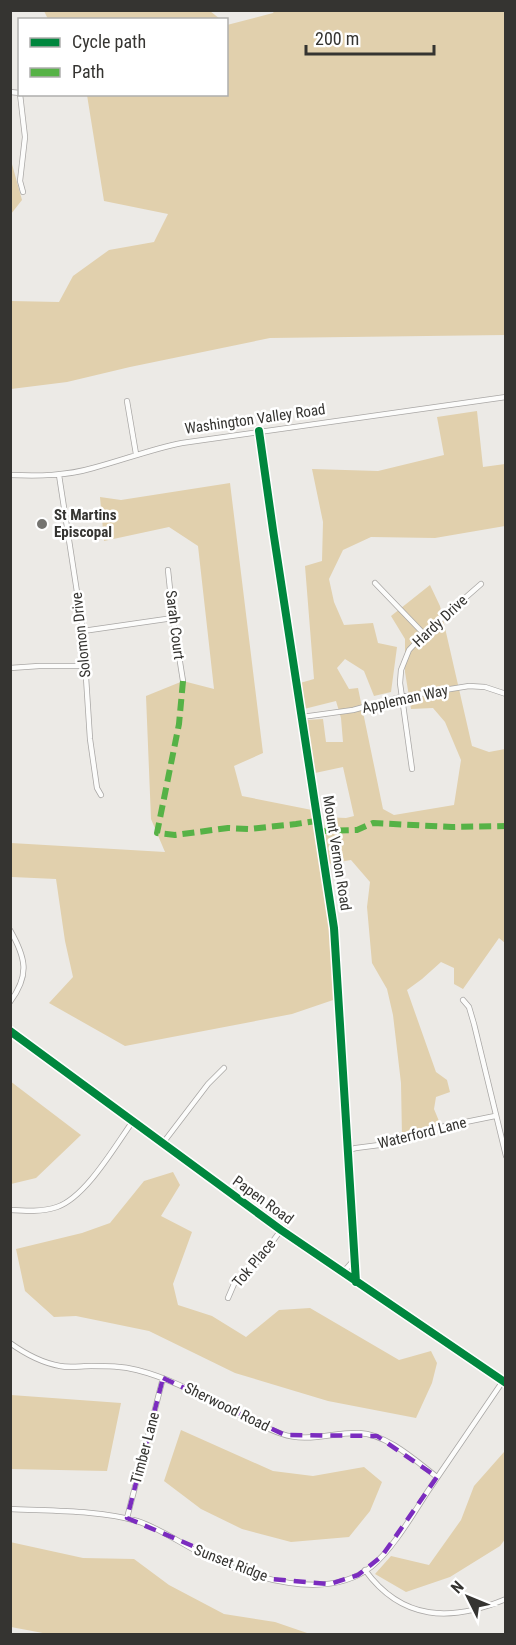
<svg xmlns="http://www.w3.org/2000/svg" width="516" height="1645" viewBox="0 0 516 1645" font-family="'Roboto Condensed',sans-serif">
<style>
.green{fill:#e1d0ad}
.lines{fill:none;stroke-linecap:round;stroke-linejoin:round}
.minor-casing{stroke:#a9a7a5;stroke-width:6}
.minor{stroke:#fcfcfb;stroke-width:4.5}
.quiet{stroke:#56b246;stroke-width:6;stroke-dasharray:12 6;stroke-linecap:butt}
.cycleway-casing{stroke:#fff;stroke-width:11}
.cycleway{stroke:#00873e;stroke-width:8}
.marked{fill:none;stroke:#7b2cbf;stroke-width:4.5;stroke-dasharray:12 8;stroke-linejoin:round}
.poi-dot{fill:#757470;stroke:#fff;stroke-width:2}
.labels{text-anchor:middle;stroke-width:5;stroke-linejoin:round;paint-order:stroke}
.street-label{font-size:15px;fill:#353431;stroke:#fff}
.poi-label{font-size:15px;font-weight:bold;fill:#353431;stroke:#fff;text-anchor:start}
</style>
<rect width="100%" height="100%" fill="#eceae6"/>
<!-- green -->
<path class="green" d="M275,10L505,11V335L270,338L130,367L67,382L11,389V301L59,302L73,276L109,250L154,242L168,214L104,201L87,95L226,94L227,25L273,13Z
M44,11H210L220,19H48Z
M10,157L22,200L11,214H10Z
M477,411L483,467L505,464V526L435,538L371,537L343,550L329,579L334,602L344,625L373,623L378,643L397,647L391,692L374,696L364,671L345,659L337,668L349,689L358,688L383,809L394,815L454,805L461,760L445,722L433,708L411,709L405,672V639L391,616L430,585L440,606L472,746L489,752L505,749V943L499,938L463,989L454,984V968L441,962L422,979L407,990L436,1072L447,1080L450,1092L436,1097L434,1109L441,1126L402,1137L401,1083L393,1015L387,989L372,963L367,907L370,882L351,860L328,864L324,817L346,818L354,816L343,767L315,773L306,720L323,719L326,742H343L341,718L336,701L304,709L300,683L314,679L305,566L322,561L323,522L312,469L378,471L444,455L437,417Z
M230,483L263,753L234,766L242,796L317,811L334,928L339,998L292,1014L125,1046L49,1003L73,977L65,941L56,879L12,877L11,879V843L165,852L151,819L146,696L183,681L214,689L198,546L169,527L104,541L100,497L121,500Z
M10,1081L81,1135L36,1178L11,1184Z
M173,1172L180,1185L161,1216L192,1232L173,1284L178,1305L212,1316L246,1337L279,1310L310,1308L399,1360L431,1351L437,1363L432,1383L416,1418L328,1401L235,1373L149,1331L76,1316L54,1317L25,1291L16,1249L82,1233L110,1223L144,1181Z
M11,1395L121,1403L107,1471L11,1469Z
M181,1430L273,1471L313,1476L364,1467L382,1482L370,1511L349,1537L291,1542L242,1529L201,1509L164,1481Z
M504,1452L506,1453V1538L500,1546L450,1577L406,1592L375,1574L391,1556L429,1565L461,1520L474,1486Z
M10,1542L83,1558L134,1559L169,1585L224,1614L275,1622L310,1634H48L11,1627Z"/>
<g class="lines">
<defs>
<path id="minor" d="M10,92L20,93
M20,94L25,137L20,181L23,192
M127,401L136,454
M259,431L273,530L334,928L356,1282
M10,475C38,476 66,476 93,468C123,460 152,449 182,443L506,397
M59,475L83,631L90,739L97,788L101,795
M168,570L173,618L183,681
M375,583L424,634
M83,631L173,618
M10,668L39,666H86
M302,717L353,710L401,697L469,686L485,687L506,694
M412,769L400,683L401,670L409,650L424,634L481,584
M10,930C26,958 30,975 10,1002
M463,1000L469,1007L474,1024L506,1156
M10,1031L281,1230L506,1383
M163,1143L208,1084L224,1068
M348,1150L356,1148L387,1144L441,1127L495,1116
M10,1210C26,1211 42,1212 57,1207C86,1197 115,1146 133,1121
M338,1269H346L354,1260
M228,1298L234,1284L259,1260L281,1230
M10,1343C24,1353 43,1363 60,1366C70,1368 81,1366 91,1366C107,1366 122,1366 137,1370C189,1383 232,1416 282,1434C307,1443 334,1432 359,1433C387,1434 416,1461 437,1477
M10,1509C50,1511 100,1510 137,1521C162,1529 183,1545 206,1556C252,1578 326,1602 371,1567C393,1549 413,1514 428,1491C453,1454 478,1418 503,1381
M127,1518L163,1378
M365,1570C402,1621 451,1622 506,1599"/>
</defs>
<!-- minor casing -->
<use href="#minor" class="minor-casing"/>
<!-- minor -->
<use href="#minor" class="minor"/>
<!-- quiet -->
<path class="quiet" d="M183,681L179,724L157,833L175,835L228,828L249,829L296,824L316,821L320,831L357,830L373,823L452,827L506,826"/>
<defs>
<path id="cycleway" d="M259,431L273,530L334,928L356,1282
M10,1031L281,1230L506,1383"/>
</defs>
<!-- cycleway casing -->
<use href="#cycleway" class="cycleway-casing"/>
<!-- cycleway -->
<use href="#cycleway" class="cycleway"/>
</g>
<!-- marked area -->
<path class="marked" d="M163,1378L285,1435L377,1436L437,1477L382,1556L358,1575L330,1584L270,1579L127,1518Z"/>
<!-- markers -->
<circle class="poi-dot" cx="42" cy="524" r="6"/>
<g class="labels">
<!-- street labels -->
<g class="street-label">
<text transform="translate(255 419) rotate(-8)" y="5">Washington Valley Road</text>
<text transform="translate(440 621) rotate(-43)" y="5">Hardy Drive</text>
<text transform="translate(175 625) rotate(83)" y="5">Sarah Court</text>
<text transform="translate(81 635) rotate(-96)" y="5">Solomon Drive</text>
<text transform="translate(405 699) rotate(-12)" y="5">Appleman Way</text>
<text transform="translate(337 853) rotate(81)" y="5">Mount Vernon Road</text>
<text transform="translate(422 1133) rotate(-14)" y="5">Waterford Lane</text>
<text transform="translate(263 1200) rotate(36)" y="5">Papen Road</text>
<text transform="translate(254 1263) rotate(-50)" y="5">Tok Place</text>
<text transform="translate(227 1407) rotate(26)" y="5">Sherwood Road</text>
<text transform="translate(145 1448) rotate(-75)" y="5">Timber Lane</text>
<text transform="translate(231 1563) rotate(21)" y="5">Sunset Ridge</text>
</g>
<!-- poi labels -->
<g class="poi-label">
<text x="54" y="520">St Martins<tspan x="54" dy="17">Episcopal</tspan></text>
</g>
</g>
<!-- border -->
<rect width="516" height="1645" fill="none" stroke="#353431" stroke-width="24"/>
<!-- legend -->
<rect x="18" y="18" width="210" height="78" fill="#ffffff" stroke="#aeaead" stroke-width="1.5"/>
<rect x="30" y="38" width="30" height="9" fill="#00873e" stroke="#aeaead" stroke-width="1.5"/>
<text x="72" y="48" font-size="18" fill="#353431">Cycle path</text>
<rect x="30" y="68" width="30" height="9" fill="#56b246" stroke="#aeaead" stroke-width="1.5"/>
<text x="72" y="78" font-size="18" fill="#353431">Path</text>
<!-- north arrow -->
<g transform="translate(468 1597) rotate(313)" stroke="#ffffff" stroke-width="4.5" paint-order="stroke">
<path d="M0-4.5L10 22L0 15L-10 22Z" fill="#353431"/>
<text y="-9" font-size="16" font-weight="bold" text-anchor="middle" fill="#353431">N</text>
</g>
<!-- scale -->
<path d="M306 45v9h128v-9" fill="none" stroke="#353431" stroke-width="3"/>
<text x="315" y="45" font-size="18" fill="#353431" stroke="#ffffff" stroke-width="4.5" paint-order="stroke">200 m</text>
</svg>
